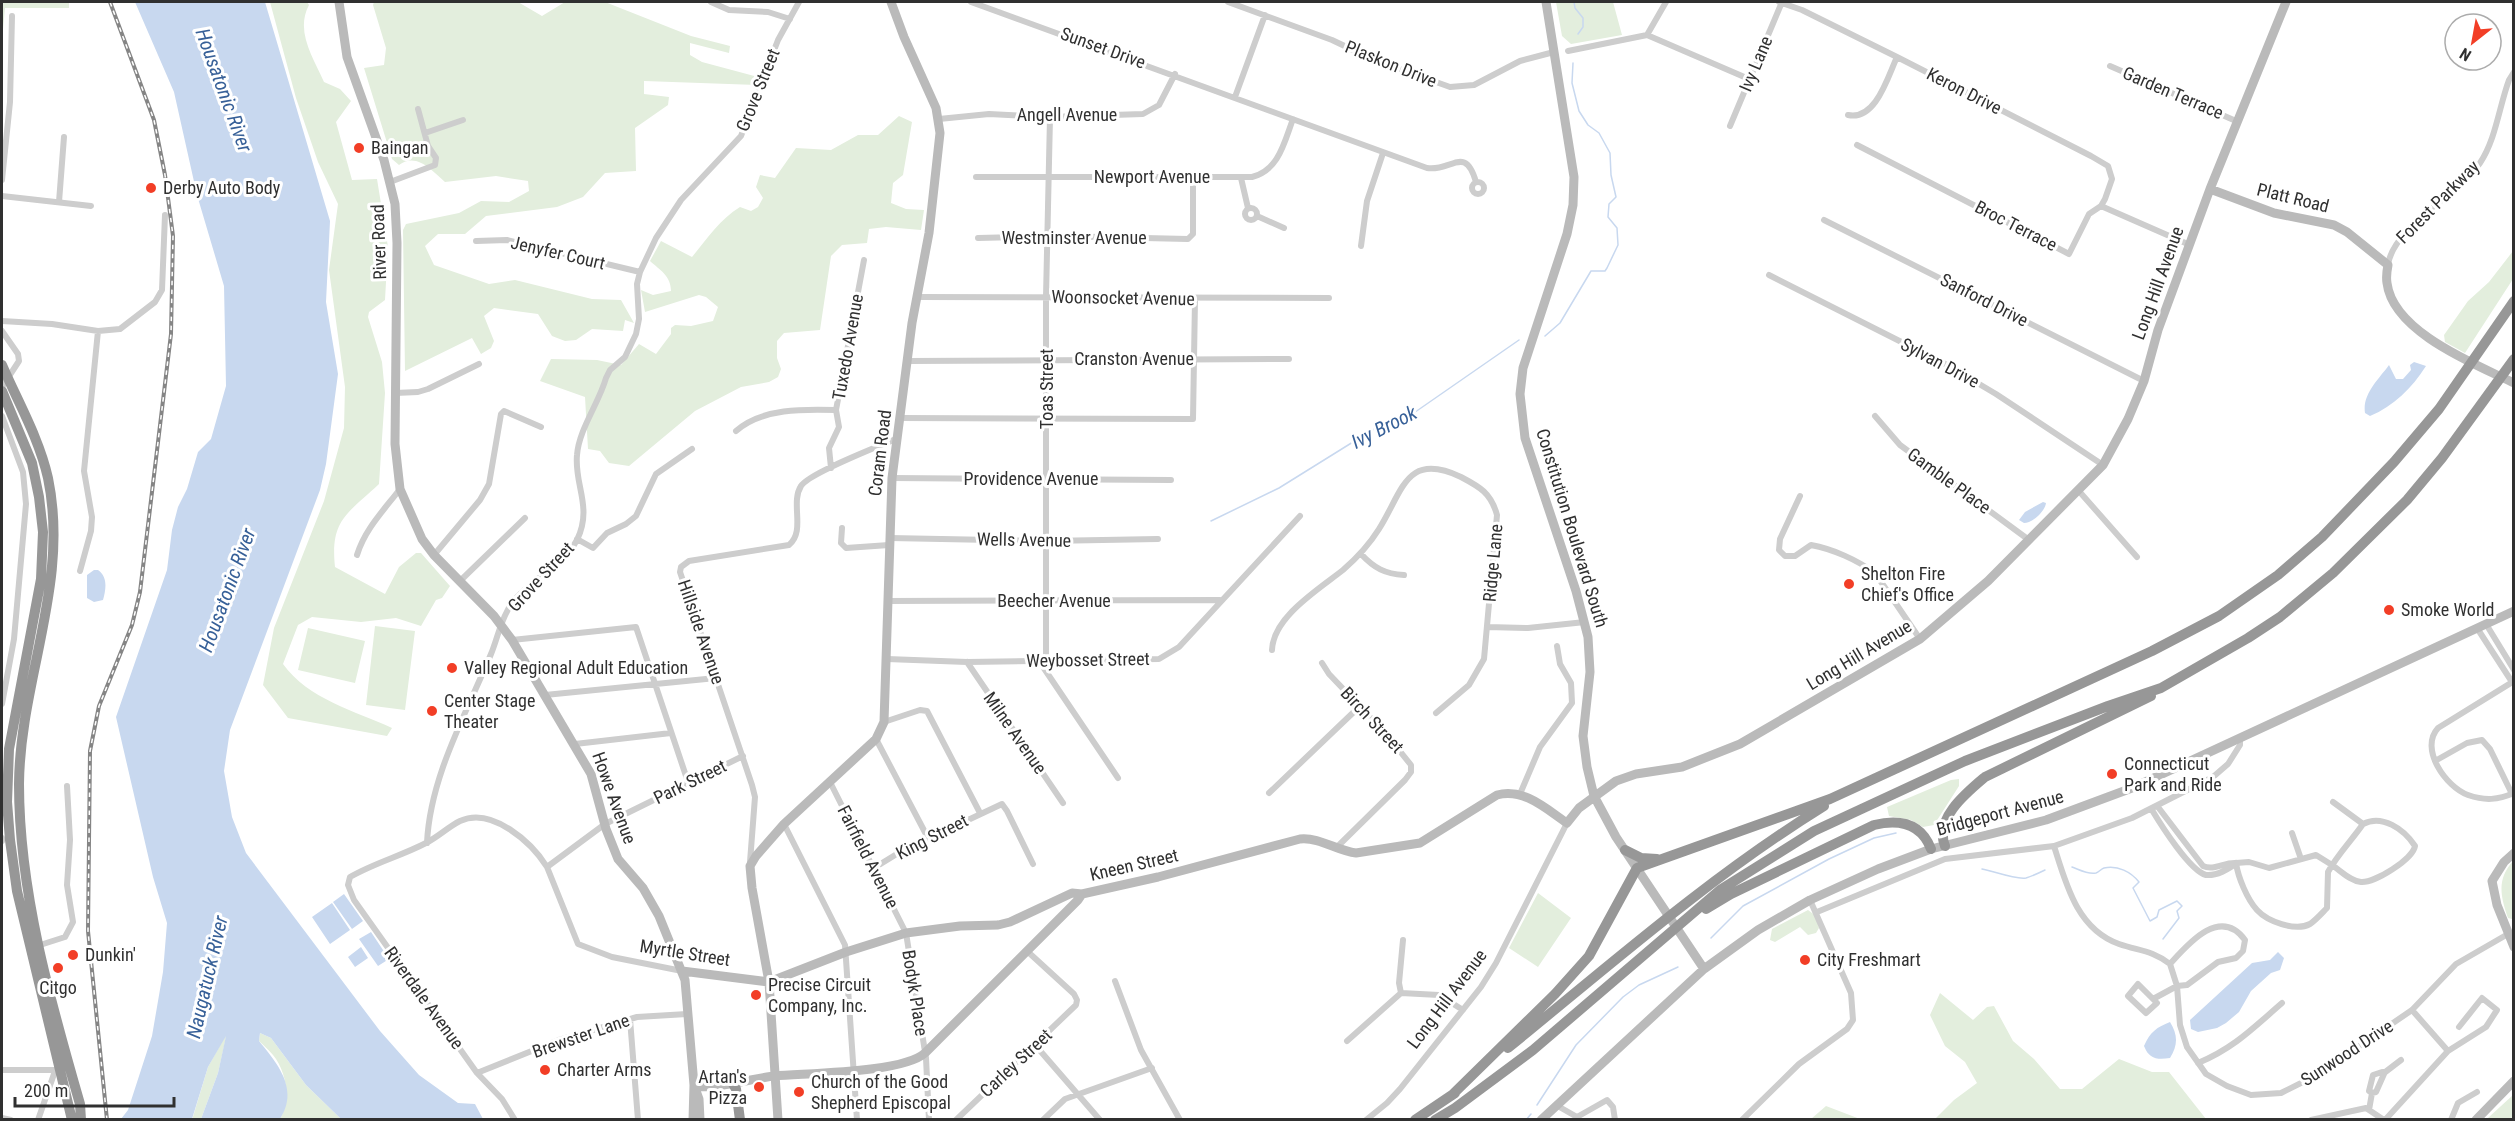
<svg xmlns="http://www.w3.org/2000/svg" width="2515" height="1121" viewBox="0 0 2515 1121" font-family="'Roboto Condensed',sans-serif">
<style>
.green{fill:#e3eedd}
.water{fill:#c8d8ef}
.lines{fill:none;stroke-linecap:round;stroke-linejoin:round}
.stream{stroke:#c8d8ef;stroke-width:1.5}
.street{stroke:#cdcdcd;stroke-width:6}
.secondary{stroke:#bababa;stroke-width:9}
.highway{stroke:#979797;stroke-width:10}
.rail-casing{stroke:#858585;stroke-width:4}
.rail{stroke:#fff;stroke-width:1.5;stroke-dasharray:4.5;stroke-linecap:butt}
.poi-dot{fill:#f23e26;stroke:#fff;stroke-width:2}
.labels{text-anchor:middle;stroke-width:6;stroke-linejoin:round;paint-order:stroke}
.street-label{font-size:18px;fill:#303030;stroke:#fff}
.poi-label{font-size:18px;fill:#303030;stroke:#fff;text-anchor:start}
.water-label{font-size:20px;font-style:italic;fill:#376098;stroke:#fff}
</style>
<rect width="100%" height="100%" fill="#fff"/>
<!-- green -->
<path class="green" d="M2,2H69V8H5L2,40Z
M270,2H307L309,5C295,31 313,57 324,82L340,89L351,101L336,122L352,180L377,179L388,247L385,300L369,312L368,317L382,362L385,393L379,484C347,514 330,520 335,567L385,594L399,567L416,553H421L450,586L442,598L436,600L421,626L396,618L361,622L312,617L298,625L283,664C308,699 355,711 392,728L387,736L288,718L263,685L274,628L324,501L344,428L345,387L329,270L338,204L318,162L296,98Z
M374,2H518L542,16L565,2H605L691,36L730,46L729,53L690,43V55L702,62L758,77L757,85L644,81V94L669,97L668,105L635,128L636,171L605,173L583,197L557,207L486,216L465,234H438L425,246L434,265L489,284L515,280L592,299L621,300L634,323L625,320L623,331L592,329L576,340L565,341L552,336L538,314L494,308L484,316L494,341L491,348L481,354L472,338L405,371L403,230L406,224L459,213L481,201L509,202L529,191L528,181L496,176L445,182C432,171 417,152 399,165L392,159L364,68L384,65L386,48L373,5Z
M1556,2H1613L1622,35L1571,44L1562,36Z
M899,116L912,122L903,175L893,183L891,203L906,209L924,210L921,230L886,227L869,229L867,243L842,245L831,256L820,330L784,333L777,341V358L781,369L778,377L769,382L741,387L695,411L629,466L609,463L600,451L588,449L585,397L540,381L551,359L597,360L621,365L639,344L656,354L671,334V328L675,325L691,326L713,321L718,307L706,297L699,295L645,312L641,290L653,295L671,291C671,276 660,270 650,261L661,241L692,257C707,239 720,219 740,207L751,211L758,207L763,198L756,187L760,175L775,178L796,148L831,150L858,135H878Z
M2513,251V279L2465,353L2445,342L2444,335L2468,301L2489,282Z
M375,626L415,631L405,710L366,705Z
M308,628L365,641L355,683L298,670Z
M1959,779V786L1934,825L1923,827L1911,820L1889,816L1887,807L1951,780Z
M2513,861L2514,918L2512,919L2508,918C2500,895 2497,879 2513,861Z
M1538,893L1571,918L1538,967L1509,948Z
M1808,910L1816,916L1819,928L1816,933L1808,935L1800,927L1775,942L1770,940L1772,929Z
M1940,993L1973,1020L1987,1007L1994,1006L2013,1041L2034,1059L2060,1089H2082L2119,1059L2152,1072H2169L2206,1119H1935L1954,1100L1977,1083L1965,1062L1945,1046L1930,1015Z
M227,1033L218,1073L201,1119L192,1120L208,1067Z
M260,1033L271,1038L306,1085L341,1119H280C291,1101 287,1072 273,1055C269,1050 264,1046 259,1041Z
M2513,1095V1119H2487L2489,1117Z
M1826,1106L1860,1119H1811Z"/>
<!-- water -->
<path class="water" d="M135,2H265L330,221L326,302L338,374L326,464L320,490L230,730L224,771L232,817L246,853L380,1031L419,1075L458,1103L475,1104L483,1119H341L306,1085L271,1038L260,1033L259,1041C278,1064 299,1089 280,1119H201L218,1073L226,1036L208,1067L192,1119H121L128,1110L152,1036L163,972L167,923L153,877L116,717L167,570L172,530L178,507L187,489L198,452L211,439L226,386L224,286L197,195L174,92Z
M2414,362L2426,366C2412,388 2394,406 2370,416L2365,413C2362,394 2379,379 2389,365L2396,379H2403L2411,370L2410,365Z
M2043,502L2046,503C2045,511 2033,523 2024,523L2019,520L2025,512Z
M94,570H98C108,577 106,589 103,600L94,602L87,598V575Z
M344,894L363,921L352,929L333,902Z
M332,903L350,930L330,944L312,917Z
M371,932L389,959L378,966L359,939Z
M361,947L368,958L355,967L348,957Z
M2278,952L2284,958L2280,970L2271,973L2251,991L2239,1012L2226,1023L2217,1028L2198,1032L2191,1029L2190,1020L2252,963L2270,960Z
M2170,1022C2178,1035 2178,1045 2170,1058C2157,1060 2149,1059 2144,1046C2150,1032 2157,1027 2170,1022Z"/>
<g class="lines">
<!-- stream -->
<path class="stream" d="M1574,2L1575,8L1583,18V27L1578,34
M1545,336L1560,323L1591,271H1605L1607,268L1618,245L1617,228L1608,217L1609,204L1616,197L1611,175L1610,153L1599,133L1588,125L1579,111L1572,83L1573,63
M1211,521L1279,488L1390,419L1408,417L1519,340
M2072,867C2078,869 2088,875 2096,873C2099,872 2101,869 2104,868C2118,865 2131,872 2139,882L2133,888L2150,921L2157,917L2159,910L2177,901L2182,906L2177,911L2179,918L2163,939
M1982,869C1993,871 2016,880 2026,878C2032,876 2039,873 2045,870
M1711,938L1743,906L1829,859L1874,838L1896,833
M1537,1105L1576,1045L1623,997L1639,985L1678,967
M1526,1120L1531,1114"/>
<!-- street -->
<path class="street" d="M711,2L729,10L768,12L790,19
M971,2L1427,168C1451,172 1465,144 1476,182
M1228,2L1332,40L1372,59L1450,87L1474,85L1520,61L1554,52
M1779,2L1802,10L1897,57L2091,156L2108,166L2112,179L2105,199L2101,206L2089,214L2069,254L1857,145
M1647,35L1666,2
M1568,51L1647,35L1749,79
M2110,66L2236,121
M1235,97L1265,15
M1848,115C1876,121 1888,76 1897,57
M939,119L989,114L1050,117L1143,114L1159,105L1175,74
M1730,126L1782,2
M425,133L463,120
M976,177H1252C1279,170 1284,143 1293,119
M1241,178L1248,208
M2,180L10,102L12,16
M1472 188a6 6 0 1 1 12 0a6 6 0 1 1-12 0Z
M390,182L435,165L436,158L428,146L418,109
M2,196L91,206
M59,202L64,137
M2101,206L2190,245
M1245 214a6 6 0 1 1 12 0a6 6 0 1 1-12 0Z
M1257,216L1284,228
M1824,220L2144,381
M978,238L1057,236L1188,239L1193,234V176
M476,241L507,240L640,272
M1361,246L1367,201L1383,153
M2388,265C2393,227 2458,195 2480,163C2496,139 2499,107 2509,80L2514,72
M1769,275L1947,365L1996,394L2103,465
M918,297L1329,298
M2,321L52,324L98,331L120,329L155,302L162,290L165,215
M2,331L18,354L19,361L2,387
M908,361L1289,359
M395,393L418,392L428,389L479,364
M2,416L23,472L26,504L14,639L2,704
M1875,416L1900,445L2029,540
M901,418L1193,419L1195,299
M736,431C762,408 804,409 836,410
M831,468L829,448L839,427L836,410L864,260
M892,478L1171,480
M2078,490L2137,557
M1800,496L1780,539L1779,550L1785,556H1795L1811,545C1833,549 1857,560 1875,573L1920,639
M842,528L841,543L846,548L889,545
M890,538L1047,541L1158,539
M577,539L593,548L607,533L626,524L636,516L656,474L692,449
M1361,554C1374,568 1385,574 1404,575
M357,555C365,529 384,510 400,489
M434,555L480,500L489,484L501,414L504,411L541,427
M80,571L91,531L92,517L84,471L98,331
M460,581L525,518
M887,601L1220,600
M2486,624L2514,670
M1487,627L1528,628L1585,622
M2477,628L2512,682
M512,640L636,627L688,782
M1272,650C1273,617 1319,589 1343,570C1358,557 1369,545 1379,529C1403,491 1406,451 1461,477C1480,487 1491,493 1497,515L1484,659L1469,685L1436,713
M887,659L967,662L1159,659L1179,647L1300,516
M1039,661L1118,778
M1046,661V297L1050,117
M967,662L1063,803
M1322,663L1329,674L1387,735L1411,765V772L1405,780L1336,848
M2514,681L2438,728C2419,749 2446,787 2468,795C2485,801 2498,800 2514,793
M545,695L716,678
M884,722L920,710L927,711L980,813
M876,739L928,838
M575,744L671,733
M2435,761L2467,743L2482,740L2490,749L2512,794
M830,782L906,933L926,1058L929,1120
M1269,793L1359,707
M1520,794L1540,747L1572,703L1571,683L1560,664L1557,646
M2333,802L2363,824
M2158,807L2203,866C2214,871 2224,862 2236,863
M2152,810C2161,825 2190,871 2206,875C2216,876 2230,869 2236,863
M784,824L845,945L857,1120
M2292,833L2301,859
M2,838V841
M427,843C430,777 466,714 491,654C498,637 501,618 512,603C530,579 562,567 577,540C593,507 574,485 577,455C579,429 599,403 606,378L610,370L625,357L636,334L639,319L637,284L640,272L656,238L681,200L741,136L778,40L799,2
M2054,846C2066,884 2077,929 2119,944C2139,951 2152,950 2170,964L2177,986L2180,1025L2187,1047L2206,1074L2227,1086L2251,1095L2281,1093L2317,1075L2412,1010L2456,964L2508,934
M750,862L755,797L752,785L680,572L681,567L689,561L789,545C806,531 790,503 801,486C809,473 880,446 898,438
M2332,865C2341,871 2350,881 2361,882C2375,883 2413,859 2415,846C2404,829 2382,814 2363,824C2352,840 2337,855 2328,872L2327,908C2322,913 2316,920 2310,924C2295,932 2267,921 2257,910C2247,899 2238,877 2236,863L2249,862L2269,868L2316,855L2332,865
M547,867L605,824L743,756
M874,868L900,852L1002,804L1007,811L1033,864
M1817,912L1945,859L2054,846L2132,818L2213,777L2228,764L2240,745V739
M37,946L65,937L73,922L67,885L70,840L67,786
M1115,981L1141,1050L1180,1120
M1401,993L1399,983L1403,940
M2153,999L2157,1003L2146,1013L2128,996L2138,984L2153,999L2177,986L2187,985L2218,962L2236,958L2243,951L2245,940C2220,906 2188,944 2170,964
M2412,1010L2448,1051
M630,1019L638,1120
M1347,1041L1401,993L1439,995L1463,1010
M1036,1046L1100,1120
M2198,1063C2234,1048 2253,1028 2282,1003
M2,1070H61
M477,1073L559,1040L637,1017L687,1014
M2384,1073L2401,1060
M1556,1105L1577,1117L1607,1100L1613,1107L1615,1120
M2369,1110L2372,1093L2369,1091L2373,1075L2382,1072L2384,1074L2376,1092L2372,1093
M2,1118L11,1120
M38,1120L55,1071
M515,1120L502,1099L477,1073L354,900L348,885L350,877C374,863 401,856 426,843C438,837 448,827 460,821C492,806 532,843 547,867L578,944L612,957L682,971
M956,1120L1076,1005L1077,1000L1074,994L1027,951
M1043,1120L1065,1099L1152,1068
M1366,1120L1387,1103L1400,1089L1481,987L1496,963L1567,823
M1742,1120L1799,1064L1847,1029L1853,1020L1851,993L1810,900
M2311,1120L2366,1108L2384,1120
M2385,1120L2448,1051L2486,1027L2497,1010L2482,998L2459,1027
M2451,1120L2458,1103L2477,1092"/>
<!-- secondary -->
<path class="secondary" d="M339,2L347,57L384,160L395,204L397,243L395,444L400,489L422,539L434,555L494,616L512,640L591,774L606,829L618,859L643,888L659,916L685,980L694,1085L693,1120
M1546,2L1574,177L1573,205L1567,234L1523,368L1520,394L1525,438L1576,591L1588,637L1590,672L1583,736L1587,767L1594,796L1616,837L1704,969
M2210,189L2274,213L2334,225L2347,232L2388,265C2387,270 2386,277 2387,283C2393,332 2475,364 2514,383
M2514,853L2504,862L2492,881L2497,905L2514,947
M682,971L769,982L846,952L906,933L960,926L998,925L1010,922L1072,893L1082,894
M694,1085C703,1092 759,1077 775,1076C807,1073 903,1073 925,1053L1078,900L1082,894L1158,877L1300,839C1320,837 1337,851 1356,853L1420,843L1497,795C1524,788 1545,808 1567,823L1579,808L1616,781L1636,774L1682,767L1740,744L1920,639L1988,581L2103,465L2128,419L2144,381L2158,330L2210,189L2286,2
M695,1088L699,1099L700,1120
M778,1120L769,982L752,888L750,866L756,856L784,824L876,739L884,722L892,478L912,323L929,233L940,133L936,108L904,37L891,2
M1541,1120L1704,969L1758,930L1810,900L1878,869L1931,849L2046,820L2132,788L2514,611
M2476,1120L2514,1081"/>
<!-- highway -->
<path class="highway" d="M2,365C18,402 39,438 48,478C70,584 20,679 19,784C19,892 50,1000 80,1104L81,1120
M2,391L32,463L39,497L43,532L41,579L9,749L7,802L10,840L17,891L72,1120
M1945,846C1934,819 1966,793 1985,777L2151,696
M1625,850L1641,858L1657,859
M1706,909L1731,894L1874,825C1899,819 1921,823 1931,849
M1508,1048C1611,964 1711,876 1824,806
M732,1082L736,1089L740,1120
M1451,1096L1555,994L1589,956L1637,868L1830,799L2152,651L2219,616L2278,575L2322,537L2394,462L2439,409L2514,301
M1415,1120L1455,1093
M1435,1120L1455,1108L1533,1050L1720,890L1814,831L1965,761L2108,706L2161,688L2248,638L2280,617L2333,573L2407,500L2442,458L2514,359"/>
<defs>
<path id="rail" d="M107,1120L88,931L90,751L99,706L132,625L140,592L171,334L173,236L165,175L154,120L110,2"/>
</defs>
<!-- rail casing -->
<use href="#rail" class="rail-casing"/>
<!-- rail -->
<use href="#rail" class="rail"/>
</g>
<!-- markers -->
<g class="poi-dot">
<circle cx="359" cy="148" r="6"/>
<circle cx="151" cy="188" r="6"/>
<circle cx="1849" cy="584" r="6"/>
<circle cx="2389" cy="610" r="6"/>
<circle cx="452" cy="668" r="6"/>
<circle cx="432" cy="711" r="6"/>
<circle cx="2112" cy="774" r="6"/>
<circle cx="73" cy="955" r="6"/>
<circle cx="1805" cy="960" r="6"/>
<circle cx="58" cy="968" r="6"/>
<circle cx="756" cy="995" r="6"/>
<circle cx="545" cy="1070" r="6"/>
<circle cx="759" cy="1087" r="6"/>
<circle cx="799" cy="1092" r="6"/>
</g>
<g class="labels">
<!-- street labels -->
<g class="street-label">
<text transform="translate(1103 48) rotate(20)" y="6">Sunset Drive</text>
<text transform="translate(1391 64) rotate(22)" y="6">Plaskon Drive</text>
<text transform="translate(1756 64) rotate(-67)" y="6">Ivy Lane</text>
<text transform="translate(758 90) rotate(-68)" y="6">Grove Street</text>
<text transform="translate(1964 91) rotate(27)" y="6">Keron Drive</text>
<text transform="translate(2173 93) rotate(23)" y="6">Garden Terrace</text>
<text x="1067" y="121">Angell Avenue</text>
<text x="1152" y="183">Newport Avenue</text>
<text transform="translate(2293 198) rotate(14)" y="6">Platt Road</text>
<text transform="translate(2438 202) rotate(-45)" y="6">Forest Parkway</text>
<text transform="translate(2016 226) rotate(27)" y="6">Broc Terrace</text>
<text x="1074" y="244">Westminster Avenue</text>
<text transform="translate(379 242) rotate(-92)" y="6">River Road</text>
<text transform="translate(558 253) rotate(13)" y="6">Jenyfer Court</text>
<text transform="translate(2158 283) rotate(-70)" y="6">Long Hill Avenue</text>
<text transform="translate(1123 298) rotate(1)" y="6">Woonsocket Avenue</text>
<text transform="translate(1984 300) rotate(27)" y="6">Sanford Drive</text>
<text transform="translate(848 347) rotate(-80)" y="6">Tuxedo Avenue</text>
<text x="1134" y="365">Cranston Avenue</text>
<text transform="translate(1940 363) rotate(28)" y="6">Sylvan Drive</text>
<text transform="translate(1047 389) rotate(-90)" y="6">Toas Street</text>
<text transform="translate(880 453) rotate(-83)" y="6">Coram Road</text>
<text x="1031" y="485">Providence Avenue</text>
<text transform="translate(1949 481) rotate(36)" y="6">Gamble Place</text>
<text transform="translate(1572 528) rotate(73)" y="6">Constitution Boulevard South</text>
<text transform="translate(1024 540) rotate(1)" y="6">Wells Avenue</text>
<text transform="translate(1493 563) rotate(-85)" y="6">Ridge Lane</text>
<text transform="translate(541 577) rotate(-47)" y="6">Grove Street</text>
<text x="1054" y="607">Beecher Avenue</text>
<text transform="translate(701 632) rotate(71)" y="6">Hillside Avenue</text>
<text transform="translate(1859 655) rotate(-31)" y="6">Long Hill Avenue</text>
<text transform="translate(1088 660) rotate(-1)" y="6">Weybosset Street</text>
<text transform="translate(1372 720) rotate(47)" y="6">Birch Street</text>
<text transform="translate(1015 733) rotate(55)" y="6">Milne Avenue</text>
<text transform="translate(690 782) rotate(-26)" y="6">Park Street</text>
<text transform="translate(614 798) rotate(70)" y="6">Howe Avenue</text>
<text transform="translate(2000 813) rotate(-15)" y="6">Bridgeport Avenue</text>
<text transform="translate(932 837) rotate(-27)" y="6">King Street</text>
<text transform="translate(868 857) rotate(63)" y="6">Fairfield Avenue</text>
<text transform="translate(1134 865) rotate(-13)" y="6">Kneen Street</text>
<text transform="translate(685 953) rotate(9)" y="6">Myrtle Street</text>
<text transform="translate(915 993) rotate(81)" y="6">Bodyk Place</text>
<text transform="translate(424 998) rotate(54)" y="6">Riverdale Avenue</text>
<text transform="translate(1447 999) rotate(-53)" y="6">Long Hill Avenue</text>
<text transform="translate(581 1036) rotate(-19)" y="6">Brewster Lane</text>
<text transform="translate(2347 1053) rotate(-33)" y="6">Sunwood Drive</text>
<text transform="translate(1016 1063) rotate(-43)" y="6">Carley Street</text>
</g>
<!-- poi labels -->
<g class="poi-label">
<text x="371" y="154">Baingan</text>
<text x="163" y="194">Derby Auto Body</text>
<text x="1861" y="580">Shelton Fire<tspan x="1861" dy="21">Chief's Office</tspan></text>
<text x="2401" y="616">Smoke World</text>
<text x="464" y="674">Valley Regional Adult Education</text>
<text x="444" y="707">Center Stage<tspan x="444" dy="21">Theater</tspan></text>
<text x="2124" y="770">Connecticut<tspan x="2124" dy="21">Park and Ride</tspan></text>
<text x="85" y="961">Dunkin'</text>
<text x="1817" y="966">City Freshmart</text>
<text x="768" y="991">Precise Circuit<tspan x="768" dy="21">Company, Inc.</tspan></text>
<text x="58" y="994" text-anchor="middle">Citgo</text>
<text x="557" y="1076">Charter Arms</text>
<text x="747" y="1083" text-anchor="end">Artan's<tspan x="747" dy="21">Pizza</tspan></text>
<text x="811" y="1088">Church of the Good<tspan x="811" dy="21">Shepherd Episcopal</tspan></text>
</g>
<!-- water labels -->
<g class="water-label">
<text transform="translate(224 90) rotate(70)" y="7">Housatonic River</text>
<text transform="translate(1384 427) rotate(-27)" y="7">Ivy Brook</text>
<text transform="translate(227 590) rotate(-70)" y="7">Housatonic River</text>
<text transform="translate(207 977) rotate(-77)" y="7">Naugatuck River</text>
</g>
</g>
<!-- border -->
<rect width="2515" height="1121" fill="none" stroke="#303030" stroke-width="6"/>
<!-- north arrow -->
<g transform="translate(2473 42) rotate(211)"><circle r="28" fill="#ffffff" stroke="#acacac" stroke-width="1.5"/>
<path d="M0-4.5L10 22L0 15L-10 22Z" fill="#f23e26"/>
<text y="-9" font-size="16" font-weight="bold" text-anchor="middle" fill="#303030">N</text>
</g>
<!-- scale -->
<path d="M15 1097v9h159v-9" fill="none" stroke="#303030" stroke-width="3"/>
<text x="24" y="1097" font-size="18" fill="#303030" stroke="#ffffff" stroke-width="4.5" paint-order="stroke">200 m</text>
</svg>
